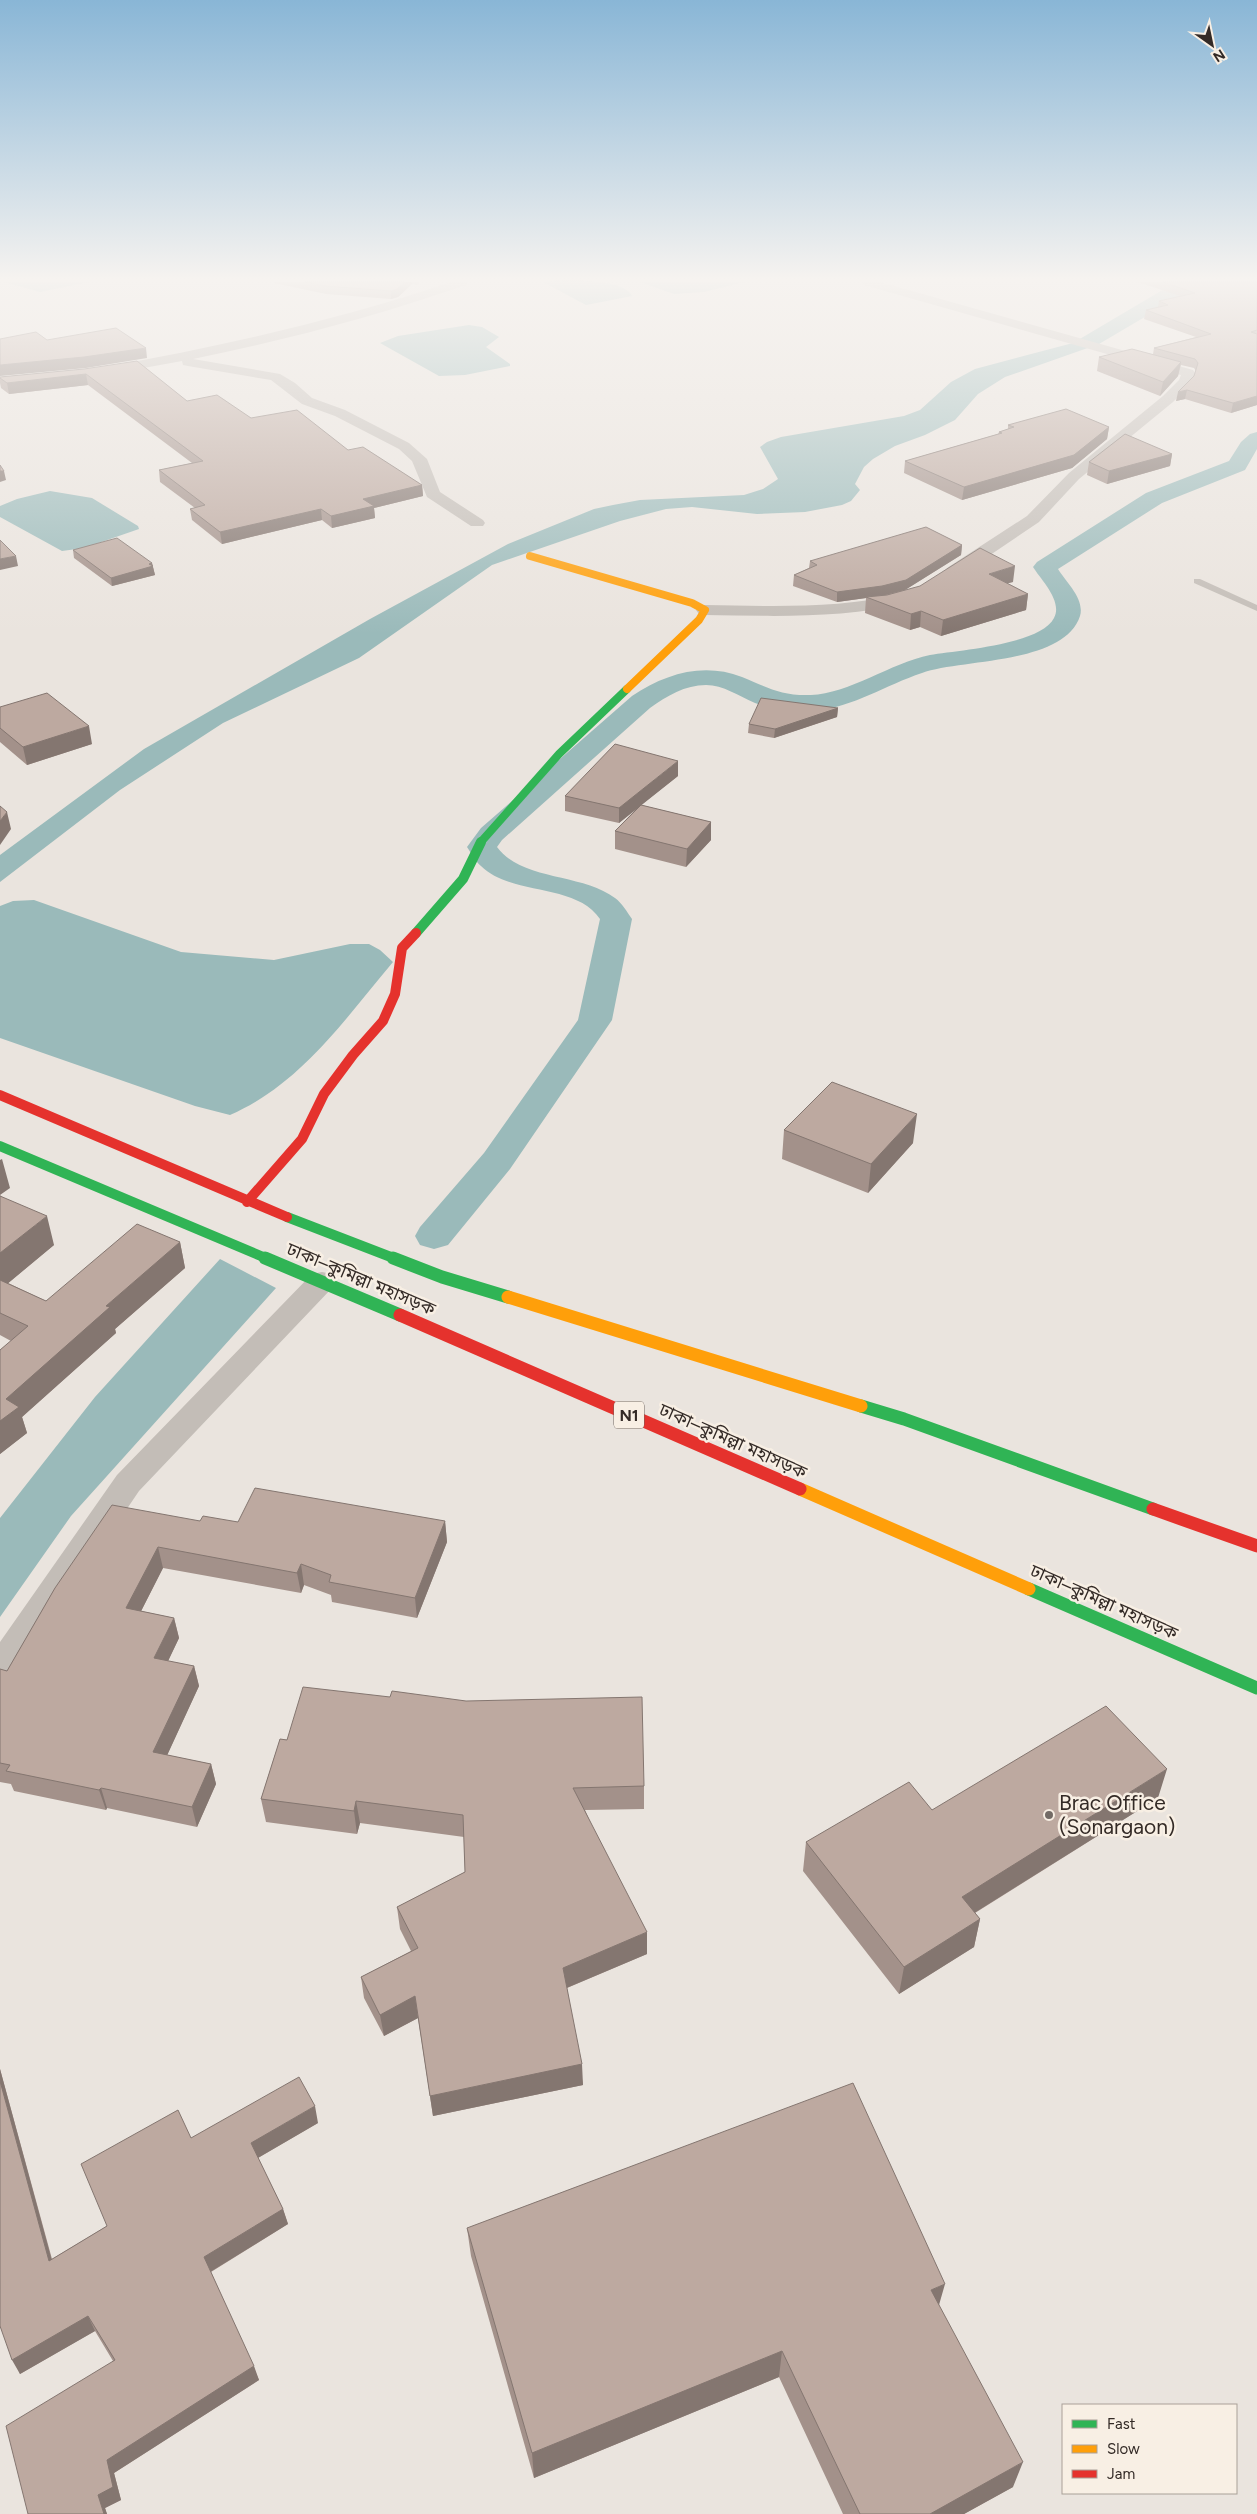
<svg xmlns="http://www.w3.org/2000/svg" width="1257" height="2514" viewBox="0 0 1257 2514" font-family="Figtree,'Noto Sans Bengali',sans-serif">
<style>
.water{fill:#9ababa}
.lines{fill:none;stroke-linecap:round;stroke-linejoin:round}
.canal{fill:#9ababa;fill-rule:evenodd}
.lane{fill:#c3bdb7;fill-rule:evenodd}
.street{fill:#c3bdb7;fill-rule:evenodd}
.fast-far2{stroke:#30b455;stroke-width:8}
.fast-far1{stroke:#30b455;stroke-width:10}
.fast{stroke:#30b455;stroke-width:13}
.slow-far1{stroke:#ff9f0a;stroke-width:8}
.slow{stroke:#ff9f0a;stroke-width:13}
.jam-far1{stroke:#e5322d;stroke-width:10}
.jam{stroke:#e5322d;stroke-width:13}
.wall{fill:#a3918a}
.shaded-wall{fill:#847670}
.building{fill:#bda9a0;stroke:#847670}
.poi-dot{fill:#736b66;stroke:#f8efe4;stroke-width:2}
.labels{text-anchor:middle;stroke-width:5;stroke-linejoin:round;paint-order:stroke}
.shield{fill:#f8efe4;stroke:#6e655f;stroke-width:1}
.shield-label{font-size:16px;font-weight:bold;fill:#332a26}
.street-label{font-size:18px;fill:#332a26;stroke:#f8efe4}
.near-poi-label{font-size:21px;fill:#332a26;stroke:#f8efe4;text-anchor:start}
</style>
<rect width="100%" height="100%" fill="#eae4de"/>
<!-- water -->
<path class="water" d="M4,282H89L40,292Z
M543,282C560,279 625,278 632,296L586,305Z
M640,282H744L704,292L674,294Z
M1176,282H1217L1177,298L1099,344L1005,377L978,394L955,420L925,435L895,446L873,459L864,467L855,484L860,490L851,501L842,505L805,512L757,514L692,507L666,509L620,521L492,565L359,658L223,723L120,790L0,882V855L144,749L370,619L508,544L594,509L613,505L640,500L744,495L763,489L778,479L760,447L767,442L781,437L904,416L920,410L951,382L975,369L1073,343Z
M469,325L482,327L499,337L486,347L510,364V366L465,375L439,376L380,343L398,336Z
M50,491L92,498L138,526L139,529L84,548L62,551L0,517V506L17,499Z
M34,900L181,952L274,960L350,944H369L380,950L393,962C344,1020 301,1084 230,1115L195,1106L0,1038V906L13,901Z
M220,1259L276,1288L71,1516L0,1617V1518L95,1397Z"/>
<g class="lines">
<!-- canal -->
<path class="canal" d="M1257,432V449L1245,470L1162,503L1058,569C1066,582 1085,599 1080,616C1064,665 961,659 922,673C886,685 853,707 815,711C795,712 773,710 755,703C739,696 723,685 706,685C685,685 667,696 650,708L502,840L497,847C522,881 582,873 615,898C622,903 627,912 632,919L612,1020L510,1169L448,1245L434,1249L420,1245L415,1236L420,1227L484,1153L578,1020L600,919C576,883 511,896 481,866C475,861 471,853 467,847L481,828L632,696C665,674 703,662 742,677C769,688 781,696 811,695C848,694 891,663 930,655C958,650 1040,645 1054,618C1063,601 1041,580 1033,567L1037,562L1146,493L1229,461L1241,442L1250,434Z"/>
<!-- lane -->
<path class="lane" d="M1194,579H1200L1257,605V611L1194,583Z"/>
<!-- street -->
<path class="street" d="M451,282H468L466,285C377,316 286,340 193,359L280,374L295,383L312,398L345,410L409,443L427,459L440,492L483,520L485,523L483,526H471L427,497L412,461L399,449L335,416L302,404L271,380L188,366L183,365L182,361L105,375L98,371L105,367C223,346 338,320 451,282Z
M862,282H880L1193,370L1195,373L1191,384L1173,402L1079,479L1039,522L959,576H947L945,572L947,568L1027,516L1069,473L1163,396L1179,380L1181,375L864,285Z
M902,594L908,595L911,599L908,603C841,619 774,616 705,615L699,614L696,610L699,606L705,605C771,606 837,609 902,594Z
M322,1272L332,1274L336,1281L332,1288L139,1491L12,1679L0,1683V1642L117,1475L312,1274Z"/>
<!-- fast-far2 -->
<path class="fast-far2" d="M480,843L559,754L627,689"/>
<!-- fast-far1 -->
<path class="fast-far1" d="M416,933L463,879L481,842
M0,1146L268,1259
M287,1217L396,1259"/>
<!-- fast -->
<path class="fast" d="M265,1258L400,1315
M393,1258L442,1277L508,1297
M861,1406L904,1419L1153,1509
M1029,1589L1257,1688"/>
<!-- slow-far1 -->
<path class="slow-far1" d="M530,556L692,603L705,610L699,620L627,689"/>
<!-- slow -->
<path class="slow" d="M508,1297L861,1406
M800,1489L1029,1589"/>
<!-- jam-far1 -->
<path class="jam-far1" d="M0,1095L287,1217
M247,1202L302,1139L324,1094L353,1055L383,1021L395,994L402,948L416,933"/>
<!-- jam -->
<path class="jam" d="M400,1315L800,1489
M1153,1509L1257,1546"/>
</g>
<!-- wall -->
<path class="wall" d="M273,282H420L417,285L412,284L398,297L391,299L326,294L274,283Z
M1138,282H1257V405L1231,413L1185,399L1176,401L1194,376L1196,371L1194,368L1181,365L1178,376L1160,396L1097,371L1099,357L1153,354L1154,348L1196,337L1144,319L1146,310L1158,307L1159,301L1180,296Z
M84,369L187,401L251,418L348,450L422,485L423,496L374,508L375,518L332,528L322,520L222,544L192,520L190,509L195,508L160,482L159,470L192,463L88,385L9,394L1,388L0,383V377Z
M1008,425L1109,427L1107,439L1072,468L962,500L904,473L905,461L998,434L999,432L1008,429Z
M1172,454L1170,466L1107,484L1087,475L1089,462Z
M962,545L961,555L905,590L1013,582L1007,583L1028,594L1026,610L941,636L920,627L910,630L865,613L866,598L837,602L793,586L794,575L809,568L810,561Z
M73,550L152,563L155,575L112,586L74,558Z
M0,707L92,744L27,765L0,742Z
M838,708L837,717L774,738L748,733L749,724Z
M678,776L641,805L711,822V840L686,867L615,849V831L636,809L619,823L565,811V796Z
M784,1130L913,1143L868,1193L782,1159Z
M0,1195L54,1245L8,1283L46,1301L180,1242L185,1268L115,1329L116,1333L22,1417L27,1433L0,1454V1350L11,1341L0,1335Z
M200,1521L238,1522L445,1521L447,1542L417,1618L332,1602L331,1595L304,1585L301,1593L163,1568L141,1611L174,1618L179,1638L168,1661L194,1666L199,1686L167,1755L211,1764L216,1784L197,1827L107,1808L106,1810L14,1791L11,1784L0,1782V1669L7,1671L55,1588Z
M280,1739L644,1786V1809L585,1810L647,1954L567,1988L583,2085L433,2116L418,2018L384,2036L364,1998L361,1977L411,1951L400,1929L397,1907L465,1872L464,1837L360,1823L357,1834L266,1822L261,1799Z
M1158,1798L975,1913L980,1919L974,1947L899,1994L803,1871L806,1842L932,1810Z
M0,2069L52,2259L107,2226L191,2138L318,2123L258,2158L283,2209L288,2224L211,2272L259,2380L114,2473L121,2500L105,2508L107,2514H28L113,2361L95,2331L20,2374L0,2326Z
M467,2228L939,2306L1013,2487L964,2514H843L779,2377L534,2478L471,2256Z"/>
<!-- shaded-wall -->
<path class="shaded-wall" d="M405,282H412V284L398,297L391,299V291Z
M146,348L147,358L86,368L0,376V365Z
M1181,362L1178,376L1160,396L1163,382Z
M86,374L88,385L9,394L7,383Z
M1187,390L1185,399L1176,401L1178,392Z
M1257,396V405L1231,413L1233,403Z
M1109,427L1107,439L1072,468L962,500L964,487Z
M1172,454L1170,466L1107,484L1109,471Z
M0,471H4L6,480L0,482Z
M422,485L423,496L374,508L375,518L332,528L331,516L363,499Z
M321,509L322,520L222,544L220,532Z
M962,545L961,555L905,590L881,596L866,597V598L837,602V592Z
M16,556L18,566L0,570V559Z
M152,563L155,575L112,586L111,578Z
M1015,566L1013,582L987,589L989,574Z
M1028,594L1026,610L941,636L943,620Z
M921,611L920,627L910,630L911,614Z
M838,708L837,717L774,738L775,729Z
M89,726L92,744L27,765L23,747Z
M678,761V776L619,823V808Z
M7,812L11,829L0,845V821Z
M711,822V840L686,867L687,849Z
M917,1114L913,1143L868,1193L871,1164Z
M2,1159L10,1188L0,1195V1160Z
M47,1216L54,1245L0,1290V1253Z
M180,1242L185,1268L115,1329L116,1333L22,1417L27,1433L0,1454V1421L6,1399L106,1306Z
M445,1521L447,1542L417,1618L415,1598Z
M158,1547L163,1568L132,1629L126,1608Z
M301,1564L304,1585L301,1593L297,1573Z
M174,1618L179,1638L160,1678L154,1658Z
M194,1666L199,1686L159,1773L153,1752Z
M211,1764L216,1784L197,1827L192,1807Z
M1167,1769L1158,1798L955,1925L962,1897Z
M101,1788L107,1808L106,1810L99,1790Z
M356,1801L360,1823L357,1834L354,1811Z
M980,1919L974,1947L899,1994L904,1967Z
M647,1932V1954L564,1989L563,1968Z
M415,1996L418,2018L384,2036L380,2015Z
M582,2064L583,2085L433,2116L430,2096Z
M0,2069L56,2276L49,2261L0,2081Z
M315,2106L318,2123L256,2159L251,2143Z
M283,2209L288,2224L210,2272L204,2257Z
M945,2284L937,2312L931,2290Z
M88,2316L95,2331L20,2374L12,2360Z
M782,2351L779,2377L534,2478L532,2453Z
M254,2366L259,2380L114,2473L121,2500L105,2508L107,2514H104L98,2495L107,2460Z
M1023,2462L1013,2487L964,2514H930Z"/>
<!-- building -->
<path class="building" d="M305,282H405L397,289L391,291L325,286Z
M1163,282H1257V330L1251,332L1257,334V396L1233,403L1187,390L1178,392L1194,376L1198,363L1195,359L1154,348L1211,334L1146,310L1168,305L1159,301L1195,293Z
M116,328L146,348L84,357L0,365V339L36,332L47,340Z
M1132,349L1181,362L1163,382L1099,357Z
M137,361L187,401L217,395L251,418L297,410L348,450L363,447L422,485L363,499L374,506L331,516L321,509L220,532L190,509L205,505L159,470L203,461L86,374L7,383L0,378V377L84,369Z
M1066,409L1109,427L1074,455L964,487L905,461L1002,433L999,432L1014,427L1008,425Z
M1125,434L1172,454L1109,471L1089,462Z
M0,465L4,471H0Z
M926,527L962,545L906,580L882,586L837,592L794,575L817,565L810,561Z
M117,538L152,563L149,564L153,566L111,578L73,550Z
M0,540L16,556L0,559Z
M980,548L1015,566L989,574L1028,594L943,620L921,611L911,614L866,597L887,595L920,586Z
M47,693L89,726L23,747L0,728V707Z
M761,698L838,708L775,729L749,724Z
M615,744L678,761L619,808L565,796Z
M641,805L711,822L687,849L615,831Z
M0,806L7,812L0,821Z
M832,1082L917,1114L871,1164L784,1130Z
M0,1196L47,1216L0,1253Z
M137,1224L180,1242L106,1306L110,1307L6,1399L19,1407L0,1421V1350L28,1326L0,1313V1280L46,1301Z
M255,1488L445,1521L415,1598L329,1582L331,1575L301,1564L297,1573L158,1547L126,1608L174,1618L154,1658L194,1666L153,1752L211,1764L192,1807L101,1788L99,1790L6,1771L10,1765L0,1763V1669L7,1671L55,1588L112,1505L200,1521L203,1516L238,1522Z
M303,1687L390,1697L392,1691L466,1701L642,1697L644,1786L573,1788L647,1932L563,1968L582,2064L430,2096L415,1996L380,2015L361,1977L418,1948L397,1907L465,1872L463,1815L356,1801L354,1811L261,1799L280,1739L287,1740Z
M1106,1706L1167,1769L962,1897L980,1919L904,1967L806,1842L909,1782L932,1810Z
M299,2077L315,2106L251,2143L283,2209L204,2257L254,2366L107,2460L113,2487L98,2495L104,2514H28L6,2426L115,2360L88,2316L12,2360L0,2326V2081L49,2261L107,2226L81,2164L178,2110L191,2138Z
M853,2083L945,2284L931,2290L1023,2462L930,2514H860L782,2351L532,2453L467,2228Z"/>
<!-- sky -->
<linearGradient id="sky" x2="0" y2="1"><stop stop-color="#89b6d6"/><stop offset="0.44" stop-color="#f6f3f0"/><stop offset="1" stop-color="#f6f3f0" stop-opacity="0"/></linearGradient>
<rect width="1257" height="634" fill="url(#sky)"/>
<!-- markers -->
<circle class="poi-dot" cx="1049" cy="1815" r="5"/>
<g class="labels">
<!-- shield labels -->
<rect class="shield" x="614" y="1401.5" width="30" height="27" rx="4"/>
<g class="shield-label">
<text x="629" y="1421">N1</text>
</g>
<!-- street labels -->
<g class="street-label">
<text transform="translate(361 1279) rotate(23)" y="6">ঢাকা–কুমিল্লা মহাসড়ক</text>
<text transform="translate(733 1441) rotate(24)" y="6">ঢাকা–কুমিল্লা মহাসড়ক</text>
<text transform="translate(1104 1602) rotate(24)" y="6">ঢাকা–কুমিল্লা মহাসড়ক</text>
</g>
<!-- near-poi labels -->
<g class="near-poi-label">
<text x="1059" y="1810">Brac Office<tspan x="1059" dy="24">(Sonargaon)</tspan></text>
</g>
</g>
<!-- legend -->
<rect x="1062" y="2404" width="175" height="90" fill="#f8efe4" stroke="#a9a098"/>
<rect x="1072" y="2420" width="25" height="8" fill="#30b455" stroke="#a9a098"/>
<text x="1107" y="2429" font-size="15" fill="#332a26">Fast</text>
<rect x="1072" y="2445" width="25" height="8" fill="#ff9f0a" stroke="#a9a098"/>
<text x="1107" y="2454" font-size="15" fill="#332a26">Slow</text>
<rect x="1072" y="2470" width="25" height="8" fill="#e5322d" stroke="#a9a098"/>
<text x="1107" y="2479" font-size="15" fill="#332a26">Jam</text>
<!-- north arrow -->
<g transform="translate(1212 45) rotate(147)" stroke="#f8efe4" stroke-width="4" paint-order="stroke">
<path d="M0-4L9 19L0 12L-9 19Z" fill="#332a26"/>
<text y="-8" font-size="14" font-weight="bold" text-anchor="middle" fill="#332a26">N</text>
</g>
</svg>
